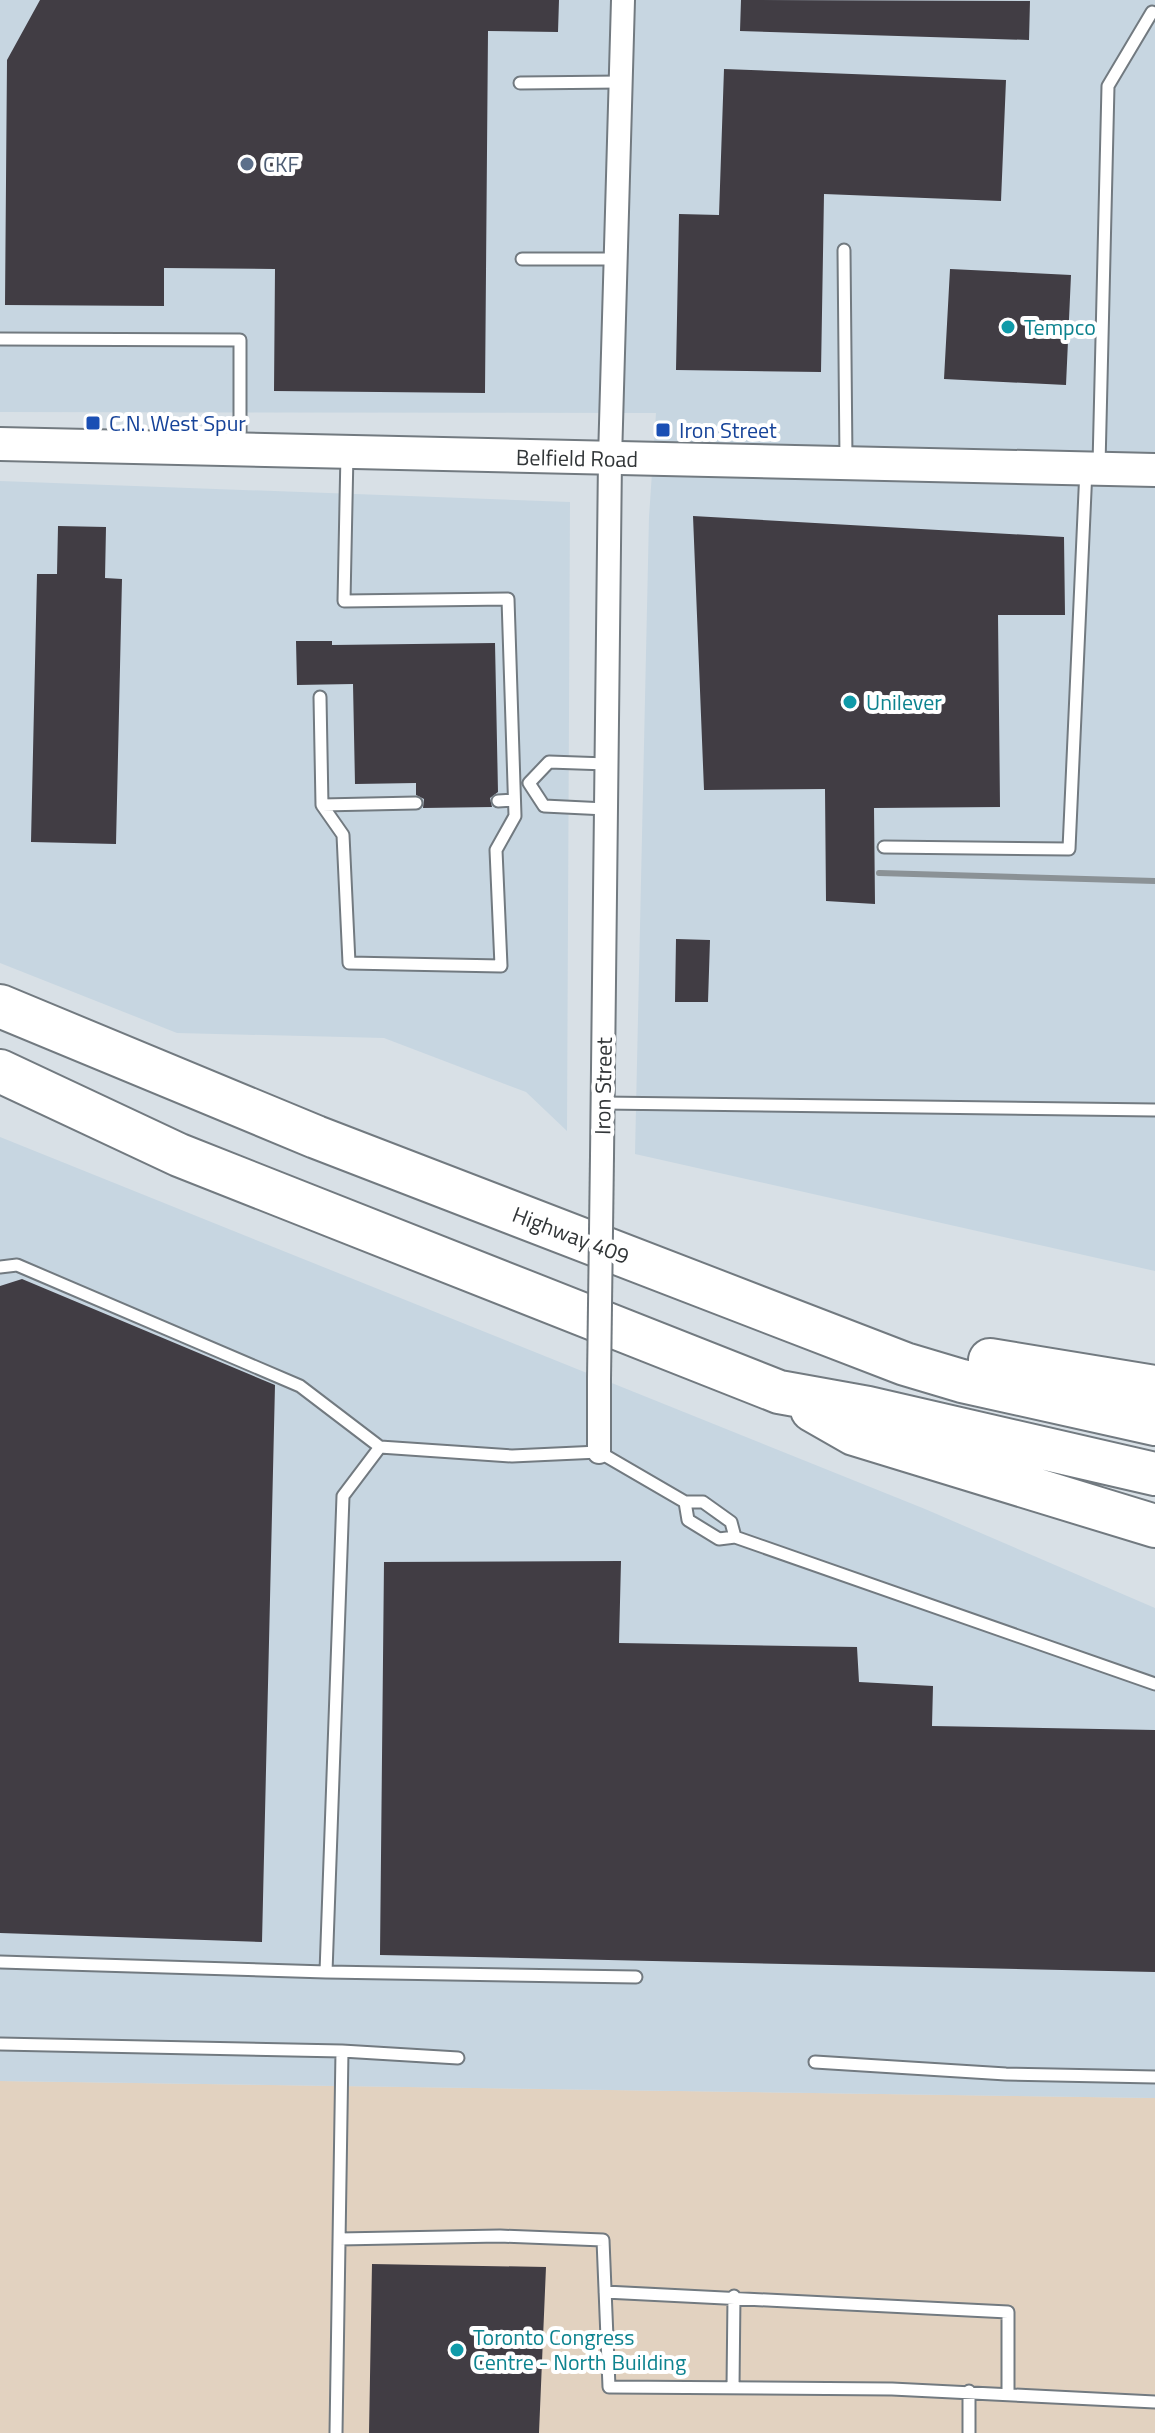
<svg xmlns="http://www.w3.org/2000/svg" width="1155" height="2433" viewBox="0 0 1155 2433" font-family="'Titillium Web',sans-serif">
<style>
.commercial{fill:#e2d2c0}
.built{fill:#c7d6e1}
.building{fill:#413d44}
.lines{fill:none;stroke-linecap:round;stroke-linejoin:round}
.lane-casing{stroke:#727a80;stroke-width:15}
.street-casing{stroke:#727a80;stroke-width:26}
.secondary-casing{stroke:#727a80;stroke-width:36}
.highway-casing{stroke:#727a80;stroke-width:46}
.lane{stroke:#fff;stroke-width:11}
.street{stroke:#fff;stroke-width:22}
.secondary{stroke:#fff;stroke-width:32}
.highway{stroke:#fff;stroke-width:42}
.rail{stroke:#8b9296;stroke-width:6}
.street-bridge-casing{stroke:#727a80;stroke-width:26;stroke-linecap:butt}
.street-bridge{stroke:#fff;stroke-width:22}
.service-dot{fill:#5c6f8a;stroke:#fff;stroke-width:3}
.culture-dot{fill:#0f9aa8;stroke:#fff;stroke-width:3}
.transit-dot{fill:#1a4fb4;stroke:#fff;stroke-width:3}
.labels{text-anchor:middle;stroke-width:8;stroke-linejoin:round;paint-order:stroke}
.service-label{font-size:22px;fill:#4e5e75;stroke:#fff;text-anchor:start}
.culture-label{font-size:22px;fill:#0d838f;stroke:#fff;text-anchor:start}
.transit-label{font-size:22px;fill:#164399;stroke:#fff;text-anchor:start}
.street-label{font-size:22px;fill:#323638;stroke:#fff}
</style>
<rect width="100%" height="100%" fill="#d8e0e6"/>
<!-- commercial -->
<path class="commercial" d="M0,2081L1155,2098V2433H0Z"/>
<!-- built -->
<path class="built" d="M0,0H1155V1271L635,1154L649,517L656,413L0,412Z
M0,481L570,502L567,1131L526,1092L384,1038L177,1033L0,963Z
M0,1137L925,1509L1155,1608V2098L0,2081Z"/>
<!-- building -->
<path class="building" d="M40,0H559L558,32L488,31L485,393L274,391L275,269L164,268V306L5,305L7,60Z
M741,0L1030,1L1029,40L740,31Z
M724,69L1006,80L1001,201L824,194L821,372L676,370L679,214L719,215Z
M950,269L1071,275L1066,385L944,379Z
M693,516L1064,537L1065,615H998L1000,807L874,808L875,904L826,901L825,789L704,790Z
M58,526L106,527L105,578L122,579L116,844L31,842L37,574H57Z
M296,641H332V645L495,643L498,792L490,798L492,807L423,808L424,799L416,795V783L355,784L353,684L297,685Z
M676,939L710,940L708,1002H675Z
M22,1279L275,1385L262,1942L0,1933V1286Z
M621,1561L619,1643L857,1647L859,1682L933,1686L932,1726L1155,1730V1972L380,1955L384,1562Z
M372,2264L546,2267L539,2433H369Z"/>
<g class="lines">
<defs>
<path id="lane" d="M520,83L621,82
M844,250L846,459
M522,259H616
M0,339L240,340V446
M1099,465L1108,86L1152,12
M320,697L322,805L343,835L349,963L501,966L496,850L515,816L508,599L344,601L347,453
M529,783L544,806L606,809
M529,783L549,762L607,764
M498,801L514,800
M322,805L416,803
M884,847L1069,849L1086,469
M603,1103L1155,1110
M0,1267L17,1265L300,1386L380,1447
M685,1502L688,1520L719,1539L735,1537L1155,1684
M0,1962L326,1972
M636,1977L326,1972L343,1496L380,1447L512,1456L599,1452L685,1502H703L731,1522L735,1537
M0,2044L342,2051L336,2433
M342,2051L458,2058
M815,2062L1006,2074L1155,2077
M339,2239L500,2236L603,2240L609,2387L892,2389L1155,2402
M605,2292L1008,2312V2394
M733,2387L734,2296
M969,2391V2433"/>
<path id="street" d="M602,1156L610,459L623,0
M599,1452V1379"/>
<path id="secondary" d="M0,444L1155,470"/>
<path id="highway" d="M0,1006L316,1137L905,1364L962,1381L1155,1424
M0,1071L179,1155L779,1392L868,1408L1155,1474
M990,1360L1155,1387
M812,1410L854,1434L1155,1526"/>
</defs>
<!-- lane casing -->
<use href="#lane" class="lane-casing"/>
<!-- street casing -->
<use href="#street" class="street-casing"/>
<!-- secondary casing -->
<use href="#secondary" class="secondary-casing"/>
<!-- highway casing -->
<use href="#highway" class="highway-casing"/>
<!-- lane -->
<use href="#lane" class="lane"/>
<!-- street -->
<use href="#street" class="street"/>
<!-- secondary -->
<use href="#secondary" class="secondary"/>
<!-- highway -->
<use href="#highway" class="highway"/>
<!-- rail -->
<path class="rail" d="M879,873L1155,881"/>
<defs>
<path id="street-bridge" d="M599,1379L602,1156"/>
</defs>
<!-- street-bridge casing -->
<use href="#street-bridge" class="street-bridge-casing"/>
<!-- street-bridge -->
<use href="#street-bridge" class="street-bridge"/>
</g>
<!-- markers -->
<circle class="service-dot" cx="247" cy="164" r="8"/>
<g class="culture-dot">
<circle cx="1008" cy="327" r="8"/>
<circle cx="850" cy="702" r="8"/>
<circle cx="457" cy="2350" r="8"/>
</g>
<g class="transit-dot">
<rect x="85" y="415" width="16" height="16" rx="4"/>
<rect x="655" y="422" width="16" height="16" rx="4"/>
</g>
<g class="labels">
<!-- service labels -->
<g class="service-label">
<text x="263" y="172">CKF</text>
</g>
<!-- culture labels -->
<g class="culture-label">
<text x="1024" y="335">Tempco</text>
<text x="866" y="710">Unilever</text>
<text x="473" y="2345">Toronto Congress<tspan x="473" dy="25">Centre - North Building</tspan></text>
</g>
<!-- transit labels -->
<g class="transit-label">
<text x="109" y="431">C.N. West Spur</text>
<text x="679" y="438">Iron Street</text>
</g>
<!-- street labels -->
<g class="street-label">
<text transform="translate(577 458) rotate(1)" y="8">Belfield Road</text>
<text transform="translate(603 1086) rotate(-89)" y="8">Iron Street</text>
<text transform="translate(571 1235) rotate(21)" y="8">Highway 409</text>
</g>
</g>
</svg>
